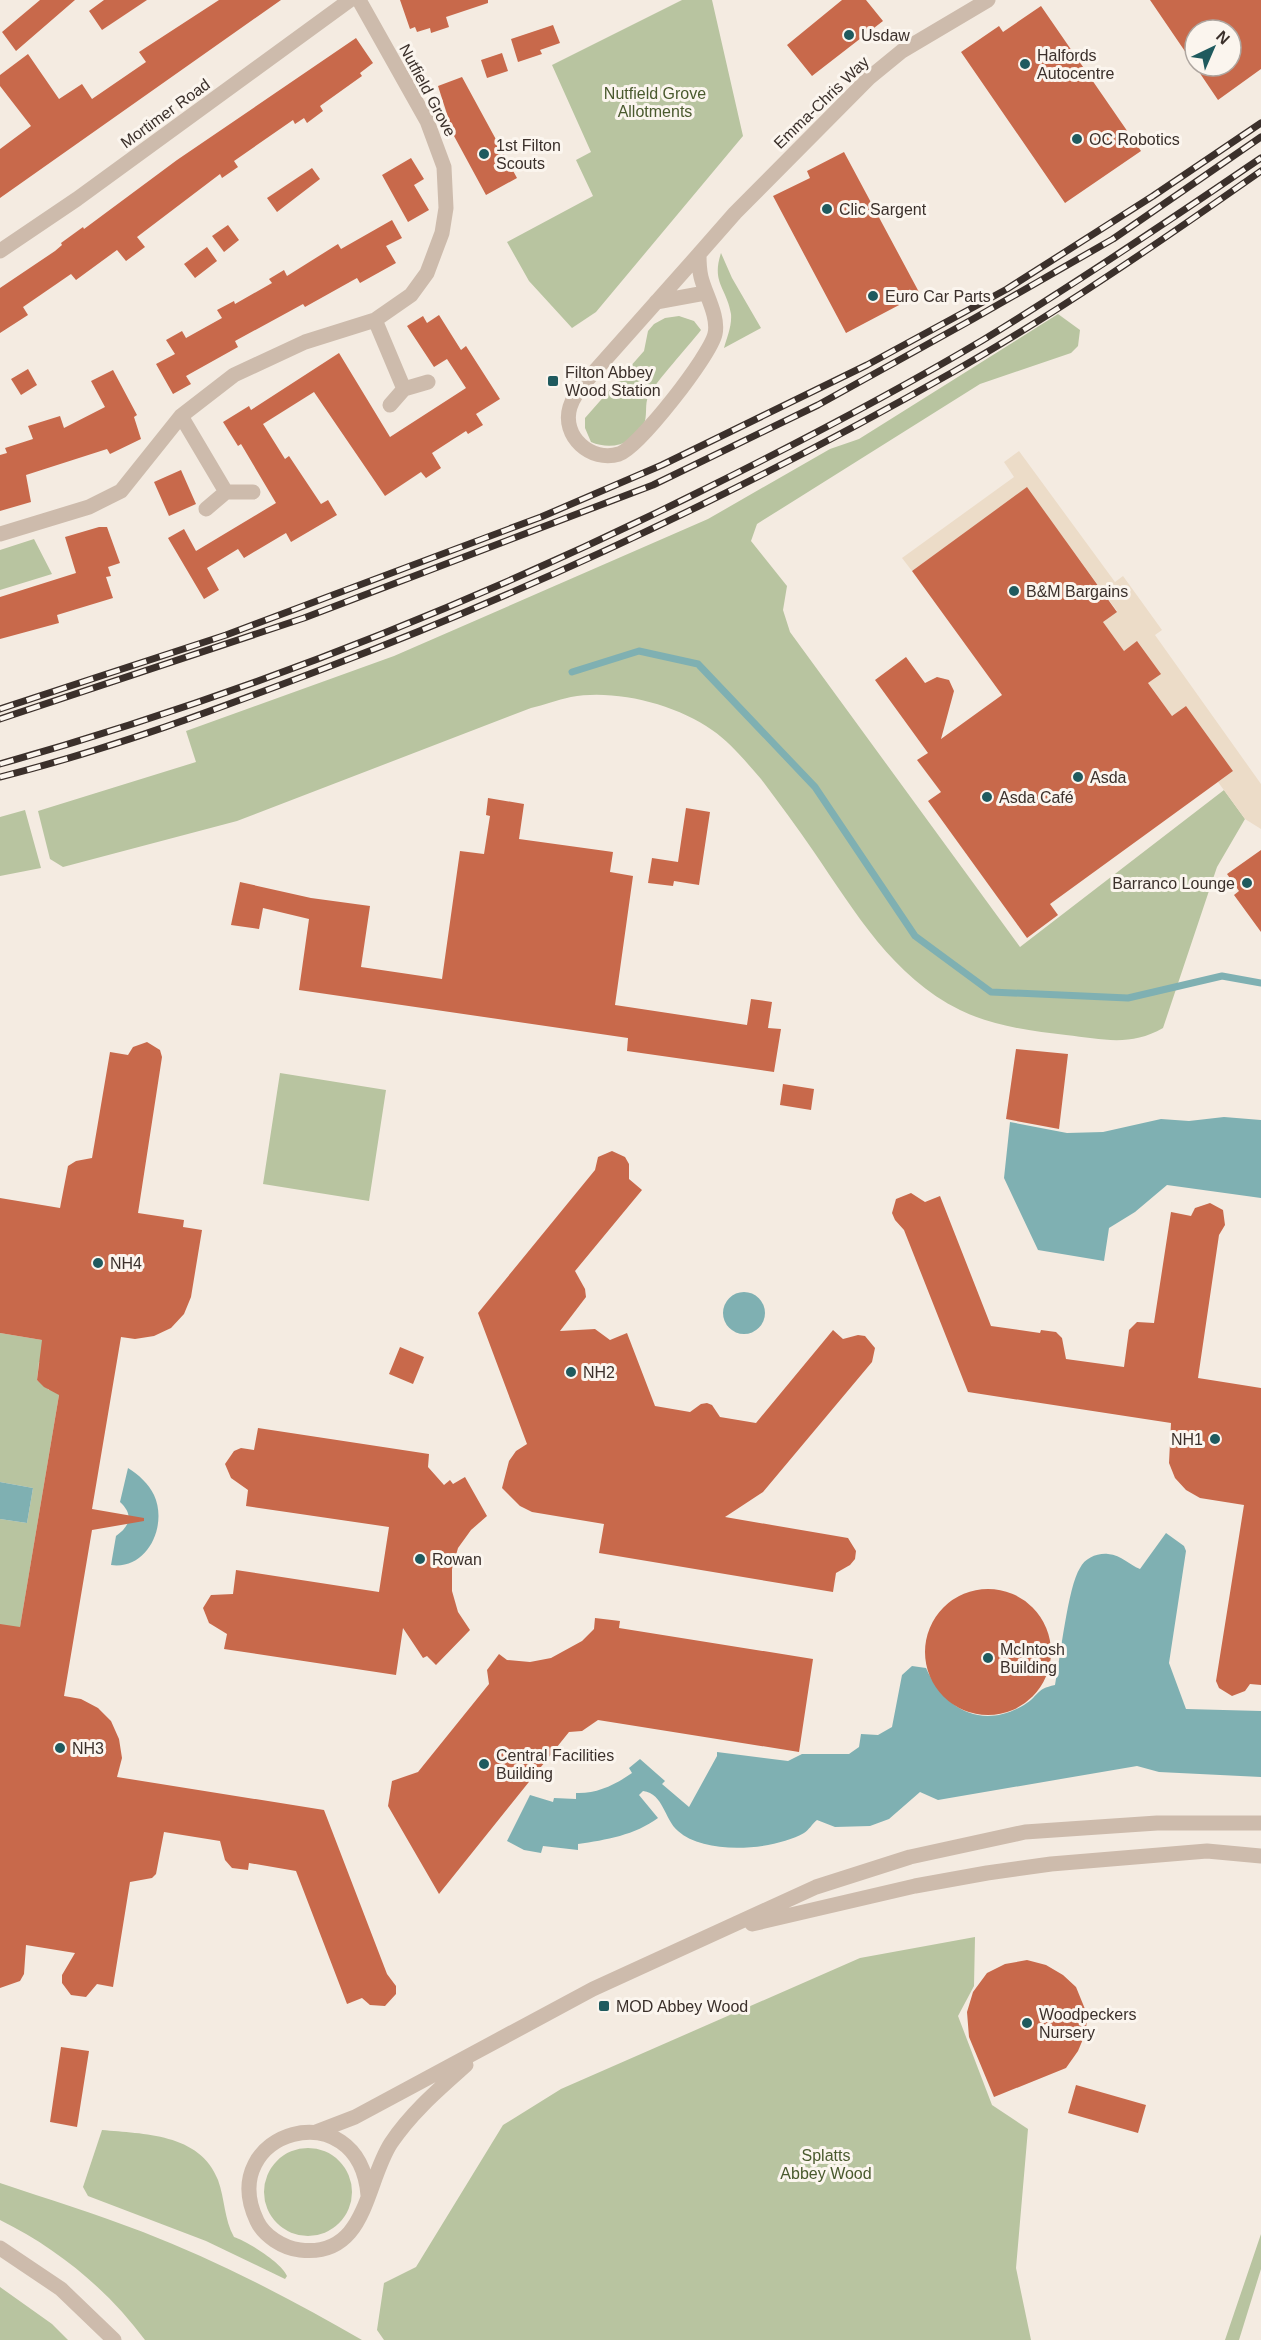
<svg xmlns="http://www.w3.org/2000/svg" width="1261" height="2340" viewBox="0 0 1261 2340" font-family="Helvetica,sans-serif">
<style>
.green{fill:#b8c4a0}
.plaza{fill:#ecdcc8}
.water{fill:#7fb0b2}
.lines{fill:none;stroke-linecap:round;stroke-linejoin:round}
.stream{stroke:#7fb0b2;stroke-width:7}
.building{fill:#c8694b}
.minor{stroke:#cdbbac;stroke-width:15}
.tertiary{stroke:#cdbbac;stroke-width:15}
.rail-casing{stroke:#3b302b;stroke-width:7}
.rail{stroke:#fbf5ee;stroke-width:4.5;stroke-dasharray:14;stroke-linecap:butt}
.poi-dot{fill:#1f5a5e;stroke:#fbf5ee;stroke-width:2}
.labels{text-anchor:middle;stroke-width:6;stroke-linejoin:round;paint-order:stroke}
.poi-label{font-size:16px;fill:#3b302b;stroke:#fbf5ee;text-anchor:start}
.street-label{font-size:16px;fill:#3b302b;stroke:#fbf5ee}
.park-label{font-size:16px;fill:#4a5a2e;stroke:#fbf5ee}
</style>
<rect width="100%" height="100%" fill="#f4ebe1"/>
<!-- green -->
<path class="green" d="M682,0H712L743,136L596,312L572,328L529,281L507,242L593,196L576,160L591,152L552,65Z
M721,253L732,278L761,328L724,348C727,337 732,326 731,314C727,288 711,283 721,253Z
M1058,314L1080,330L1078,346L1071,353L980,384L757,524L751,541L787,586L783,610L790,632L1020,947L1224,790L1245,819L1217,867L1163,1028C1130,1047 1102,1039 1066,1035C1032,1031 992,1026 960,1010C893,977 855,912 814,852C797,827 779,803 761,779C746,762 731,743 712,730C675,704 615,689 571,697C557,700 544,705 531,708L237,821L63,867L50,859L38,811L196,762L186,731L394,656L708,519L830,449L859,439Z
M679,316L694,321L701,330C689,346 655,382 648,397C645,404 647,413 645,421C636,444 612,451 591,442L585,428V418L644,351L648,331L654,324L665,318Z
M34,539L52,574L0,590V550Z
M25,810L41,868L0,876V817Z
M280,1073L386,1090L369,1201L263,1184Z
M0,1333L48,1341L44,1363L39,1362L37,1380L49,1390L62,1377L18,1639L0,1630V1519L27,1523L33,1488L0,1482Z
M975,1937L974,1986L958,2016L992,2105L1028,2129L1016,2268L1031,2340H384L377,2330L384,2283L416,2267L503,2125L561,2089L860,1958Z
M102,2130C143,2134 200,2133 218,2180C225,2199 224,2219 234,2237C247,2241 282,2263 287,2276L285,2279L206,2241L88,2196L83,2187Z
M264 2192a44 44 0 1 1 88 0a44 44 0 1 1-88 0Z
M0,2183C48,2199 96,2214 143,2232C220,2262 291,2299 362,2340H145C107,2289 57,2248 0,2220Z
M1261,2234V2269L1239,2340H1225Z
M0,2287L52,2324L68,2340H0Z"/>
<!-- plaza -->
<path class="plaza" d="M1019,451L1115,582L1123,576L1162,630L1155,635L1261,784V829L1245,819L1218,782L1233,771L1186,706L1172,716L1148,683L1160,673L1138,642L1124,651L1103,622L1117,611L1027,488L912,571L902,558L1014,477L1004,462Z"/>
<!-- water -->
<path class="water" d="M1224,1117L1261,1120V1198L1167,1185L1135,1212L1109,1228L1104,1261L1038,1250L1004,1178L1010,1122L1067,1133L1103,1132L1161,1119L1189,1121Z
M723 1313a21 21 0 1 1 42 0a21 21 0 1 1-42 0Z
M128,1468C138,1474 149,1484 154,1495C168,1525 148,1570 111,1565L116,1536C130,1526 134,1515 120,1502Z
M0,1482L33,1488L27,1523L0,1519Z
M1166,1533L1184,1546L1186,1551L1169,1663L1186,1709L1261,1711V1777L1159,1772L1137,1766L938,1800L920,1792L889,1819L870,1826L835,1827L817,1820C812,1824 809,1830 804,1833C774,1850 706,1856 678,1831C664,1819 664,1794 643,1791L639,1795L658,1818C635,1835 606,1840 578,1844V1850L543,1846L541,1853L524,1850L507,1841L530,1795L553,1802L554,1798L576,1799V1793C596,1794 615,1785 632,1773L629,1768L640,1759L665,1781L662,1784L689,1807L717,1756V1752L788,1761L802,1754H849L859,1747L861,1734L878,1735L892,1727L902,1675L912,1666L926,1668C945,1710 982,1730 1024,1705C1039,1696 1035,1689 1055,1685C1060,1660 1068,1586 1080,1568C1085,1558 1097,1553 1108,1554C1122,1555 1129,1565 1140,1569Z"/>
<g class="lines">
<!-- stream -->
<path class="stream" d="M572,672L639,651L698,664L815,787L915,936L991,992L1128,998L1222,976L1261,983"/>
</g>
<!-- building -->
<path class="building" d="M40,0H75L16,51L2,32Z
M104,0H147L102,30L89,11Z
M219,0H281L0,198V149L31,126L0,86V75L28,54L59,99L82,84L92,99L146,62L139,52Z
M400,0H488V3L446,17L449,27L431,33L430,28L417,32L415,27L410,29Z
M842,0H866L883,21L812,76L787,45Z
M1150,0H1261V69L1218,100L1195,66H1231V30H1195V66Z
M1041,6L1141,151L1065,203L961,52L999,26L1003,32Z
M553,25L560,43L540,50L542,54L518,62L511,39Z
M356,38L373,63L360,73L362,76L320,106L323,111L307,123L304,118L295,124L293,120L234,161L238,167L222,178L220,174L137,237L145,247L126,261L117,250L76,280L71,274L23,307L28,315L0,333V288L55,251L62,245L61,243L83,227L84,229L177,160Z
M502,53L508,71L487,78L481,60Z
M462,77L517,178L486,195L454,136L438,86Z
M844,152L920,294L846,333L773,196L810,178L807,171Z
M411,158L424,179L414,185L429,210L408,222L382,175Z
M312,168L320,179L277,212L267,198Z
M392,220L402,238L386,246L396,263L360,283L357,278L305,307L303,304L235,341L238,347L186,376L191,384L173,394L156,364L175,354L166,340L182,331L186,338L222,318L217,310L234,301L235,304L272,283L269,279L284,270L287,276L338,244L341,249Z
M228,225L239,240L224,252L212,236Z
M207,247L217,261L195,278L184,264Z
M439,315L461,350L466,346L500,399L476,414L483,425L468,434L466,431L432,453L441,468L426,478L421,472L385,496L314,392L263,424L285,459L289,456L321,504L328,500L337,515L291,542L286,533L244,558L238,549L207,568L219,590L204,599L168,538L184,529L196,551L276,503L241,444L238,446L223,422L249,406L251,410L339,353L390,437L466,388L447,359L434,367L407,326L423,316L427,323Z
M28,369L37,385L21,395L11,379Z
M113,370L137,415L134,417L141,439L110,454L107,449L26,475L31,502L0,511V455L7,453L5,448L33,439L28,426L60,416L64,428L105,407L91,381Z
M181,470L196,504L169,516L154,482Z
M1027,487L1117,612L1103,622L1124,651L1137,641L1161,674L1148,683L1172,716L1186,706L1233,771L1050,904L1058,915L1027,938L928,801L941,792L917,760L928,753L875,680L906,657L925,683L937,677L949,680L954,691L941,739L1002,695L912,571Z
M99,527H107L120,563L108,567L111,576L106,577L113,598L57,615L59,623L0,639V597L76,573L65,537Z
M488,798L524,804L519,839L613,852L610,872L633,876L615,1005L747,1025L751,999L772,1002L768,1028L781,1029L774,1072L627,1051L628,1038L299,990L309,919L263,908L259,929L231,925L240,882L311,898L370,906L361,967L442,979L460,851L484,854L490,816L486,815Z
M686,808L710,812L699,885L674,881L673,886L648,883L652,858L678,862Z
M1261,850V932L1234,895L1239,891L1227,874Z
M147,1042L160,1050L162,1057L138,1213L184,1220L183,1227L202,1230L191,1297L184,1314L171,1328L154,1336L135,1339L121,1337L92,1509L144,1518V1521L92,1530L64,1696L81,1699L98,1708L111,1721L119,1739L122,1758L117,1777L324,1810L387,1974L396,1986V1994L385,2006L370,2005L362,1998L347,2004L296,1871L249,1863L248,1870L232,1868L225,1860L220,1841L164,1832L156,1874L152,1878L130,1882L113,1987L97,1984L86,1997L71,1995L62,1983V1975L75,1953L26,1945L24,1974L20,1981L0,1988V1624L20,1627L59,1395L44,1387L37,1380L42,1340L0,1333V1198L60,1208L68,1166L76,1161L92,1158L110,1052L128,1055L133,1047Z
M1016,1049L1068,1054L1059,1129L1006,1119Z
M783,1084L814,1089L811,1110L780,1105Z
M612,1151L625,1157L629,1164V1179L642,1190L575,1271L585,1289L586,1297L560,1331L595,1329L610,1340L627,1333L655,1406L690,1412L701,1404L707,1403L712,1405L720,1417L756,1423L833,1330L843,1339L858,1335L865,1336L875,1348L872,1362L763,1492L725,1517L848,1538L856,1551L855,1559L850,1565L836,1573L833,1592L599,1553L604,1524L532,1512L520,1506L502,1488L509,1461L516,1451L527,1444L478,1313L595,1170L598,1157Z
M911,1193L925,1202L940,1196L991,1326L1040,1333L1041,1330L1056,1332L1062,1338L1066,1359L1124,1367L1129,1330L1137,1322L1154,1323L1171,1212L1191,1216L1195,1208L1210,1203L1223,1210L1225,1225L1219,1235L1198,1378L1261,1388V1685L1250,1684L1245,1691L1232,1696L1219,1688L1216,1681L1244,1505L1200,1498L1186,1490L1175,1478L1169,1463L1171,1423L968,1392L904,1230L895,1220L892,1213L896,1199Z
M400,1347L424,1357L413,1384L389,1374Z
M258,1428L429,1454L428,1467L444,1485L450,1480L453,1484L465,1477L487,1516L471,1530L458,1548L452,1569V1591L458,1612L470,1630L436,1665L427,1656L423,1658L403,1628L396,1675L224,1649L227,1634L209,1623L203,1608L211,1595L233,1594L236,1570L379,1592L389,1527L246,1506L248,1490L231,1478L225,1464L234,1451L241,1448L254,1450Z
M925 1652a63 63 0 1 1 126 0a63 63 0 1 1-126 0Z
M595,1618L620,1621L619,1628L813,1659L799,1752L598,1720L582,1731L569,1732L439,1894L388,1806L392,1781L418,1772L489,1684L487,1670L499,1654L507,1660L530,1662L551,1658L582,1641L594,1629Z
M1027,1960L1046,1965L1063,1975L1076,1987L1087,2014L1086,2032L1078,2051L1066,2068L994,2097L969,2037L967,2012L973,1992L987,1973L1005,1964Z
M61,2047L89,2051L77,2127L50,2122Z
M1076,2085L1146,2105L1138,2133L1068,2113Z"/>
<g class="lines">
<!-- minor -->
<path class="minor" d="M0,251L77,199L350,0
M699,254C699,262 699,269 701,277C705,294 719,316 715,334C710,356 639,447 619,454C591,463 561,436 570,407C573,397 580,388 587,380Z
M699,254L735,213L869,78L902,51L988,0
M656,302L705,293
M375,320L404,389
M390,405L404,389L428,382
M181,416L226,492
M206,509L226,492H253
M0,534L89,507L121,491L181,416L234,375L305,342L375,320L411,295L427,273L442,233L446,208L444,167L427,121L359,0
M752,1924L915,1886L987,1873L1051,1864L1207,1851L1261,1856
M316,2132L355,2117L593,1989L816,1887L910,1857L1025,1832L1157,1823H1261
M368,2195C359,2089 214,2131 257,2221C264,2236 283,2248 300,2250C367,2258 365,2183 391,2143C412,2112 438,2090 466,2065"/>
<!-- tertiary -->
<path class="tertiary" d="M0,2248L61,2289L114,2340"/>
<defs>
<path id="rail" d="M0,709L226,635L541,517L662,465L867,365L1007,289L1153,196L1261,123
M0,719L304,618L653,485L818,405L973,319L1113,239L1261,137
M0,764C241,696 473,604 697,493C794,445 890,395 983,340C1078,282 1170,220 1261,158
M0,777C112,749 220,708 328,667C544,585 752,486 953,372C1060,311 1161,241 1261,171"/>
</defs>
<!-- rail casing -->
<use href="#rail" class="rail-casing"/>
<!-- rail -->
<use href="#rail" class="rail"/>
</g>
<!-- markers -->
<g class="poi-dot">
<circle cx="849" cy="35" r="6"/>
<circle cx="1025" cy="64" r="6"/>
<circle cx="1077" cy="139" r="6"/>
<circle cx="484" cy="154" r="6"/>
<circle cx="827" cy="209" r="6"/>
<circle cx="873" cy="296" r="6"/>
<rect x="547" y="375" width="12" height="12" rx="3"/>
<circle cx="1014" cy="591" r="6"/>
<circle cx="1078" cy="777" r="6"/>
<circle cx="987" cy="797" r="6"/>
<circle cx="1247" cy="883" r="6"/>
<circle cx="98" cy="1263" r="6"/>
<circle cx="571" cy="1372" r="6"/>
<circle cx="1215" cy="1439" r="6"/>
<circle cx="420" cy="1559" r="6"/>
<circle cx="988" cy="1658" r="6"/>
<circle cx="60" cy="1748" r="6"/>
<circle cx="484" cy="1764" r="6"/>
<rect x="598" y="2000" width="12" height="12" rx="3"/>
<circle cx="1027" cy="2023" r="6"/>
</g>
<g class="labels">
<!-- poi labels -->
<g class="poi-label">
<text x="861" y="41">Usdaw</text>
<text x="1037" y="61">Halfords<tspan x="1037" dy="18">Autocentre</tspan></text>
<text x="1089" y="145">OC Robotics</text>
<text x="496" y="151">1st Filton<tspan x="496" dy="18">Scouts</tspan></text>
<text x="839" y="215">Clic Sargent</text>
<text x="885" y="302">Euro Car Parts</text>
<text x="565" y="378">Filton Abbey<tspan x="565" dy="18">Wood Station</tspan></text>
<text x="1026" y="597">B&amp;M Bargains</text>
<text x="1090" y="783">Asda</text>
<text x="999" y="803">Asda Café</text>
<text x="1235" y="889" text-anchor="end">Barranco Lounge</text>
<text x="110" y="1269">NH4</text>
<text x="583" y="1378">NH2</text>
<text x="1203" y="1445" text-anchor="end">NH1</text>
<text x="432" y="1565">Rowan</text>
<text x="1000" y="1655">McIntosh<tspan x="1000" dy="18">Building</tspan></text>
<text x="72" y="1754">NH3</text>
<text x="496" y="1761">Central Facilities<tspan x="496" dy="18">Building</tspan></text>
<text x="616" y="2012">MOD Abbey Wood</text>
<text x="1039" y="2020">Woodpeckers<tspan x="1039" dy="18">Nursery</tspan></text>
</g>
<!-- street labels -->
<g class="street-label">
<text transform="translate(428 90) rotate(62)" y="6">Nutfield Grove</text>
<text transform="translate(821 102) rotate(-44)" y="6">Emma-Chris Way</text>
<text transform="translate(165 113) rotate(-36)" y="6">Mortimer Road</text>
</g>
<!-- park labels -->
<g class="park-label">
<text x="655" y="99">Nutfield Grove<tspan x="655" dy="18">Allotments</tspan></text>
<text x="826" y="2161">Splatts<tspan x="826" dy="18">Abbey Wood</tspan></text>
</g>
</g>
<!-- north arrow -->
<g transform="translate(1213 48) rotate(44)"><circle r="28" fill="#fbf5ee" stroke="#aea6a0" stroke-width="1.5"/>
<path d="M0-4.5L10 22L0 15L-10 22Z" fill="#1f5a5e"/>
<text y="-9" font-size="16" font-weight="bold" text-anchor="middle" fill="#3b302b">N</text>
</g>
</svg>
